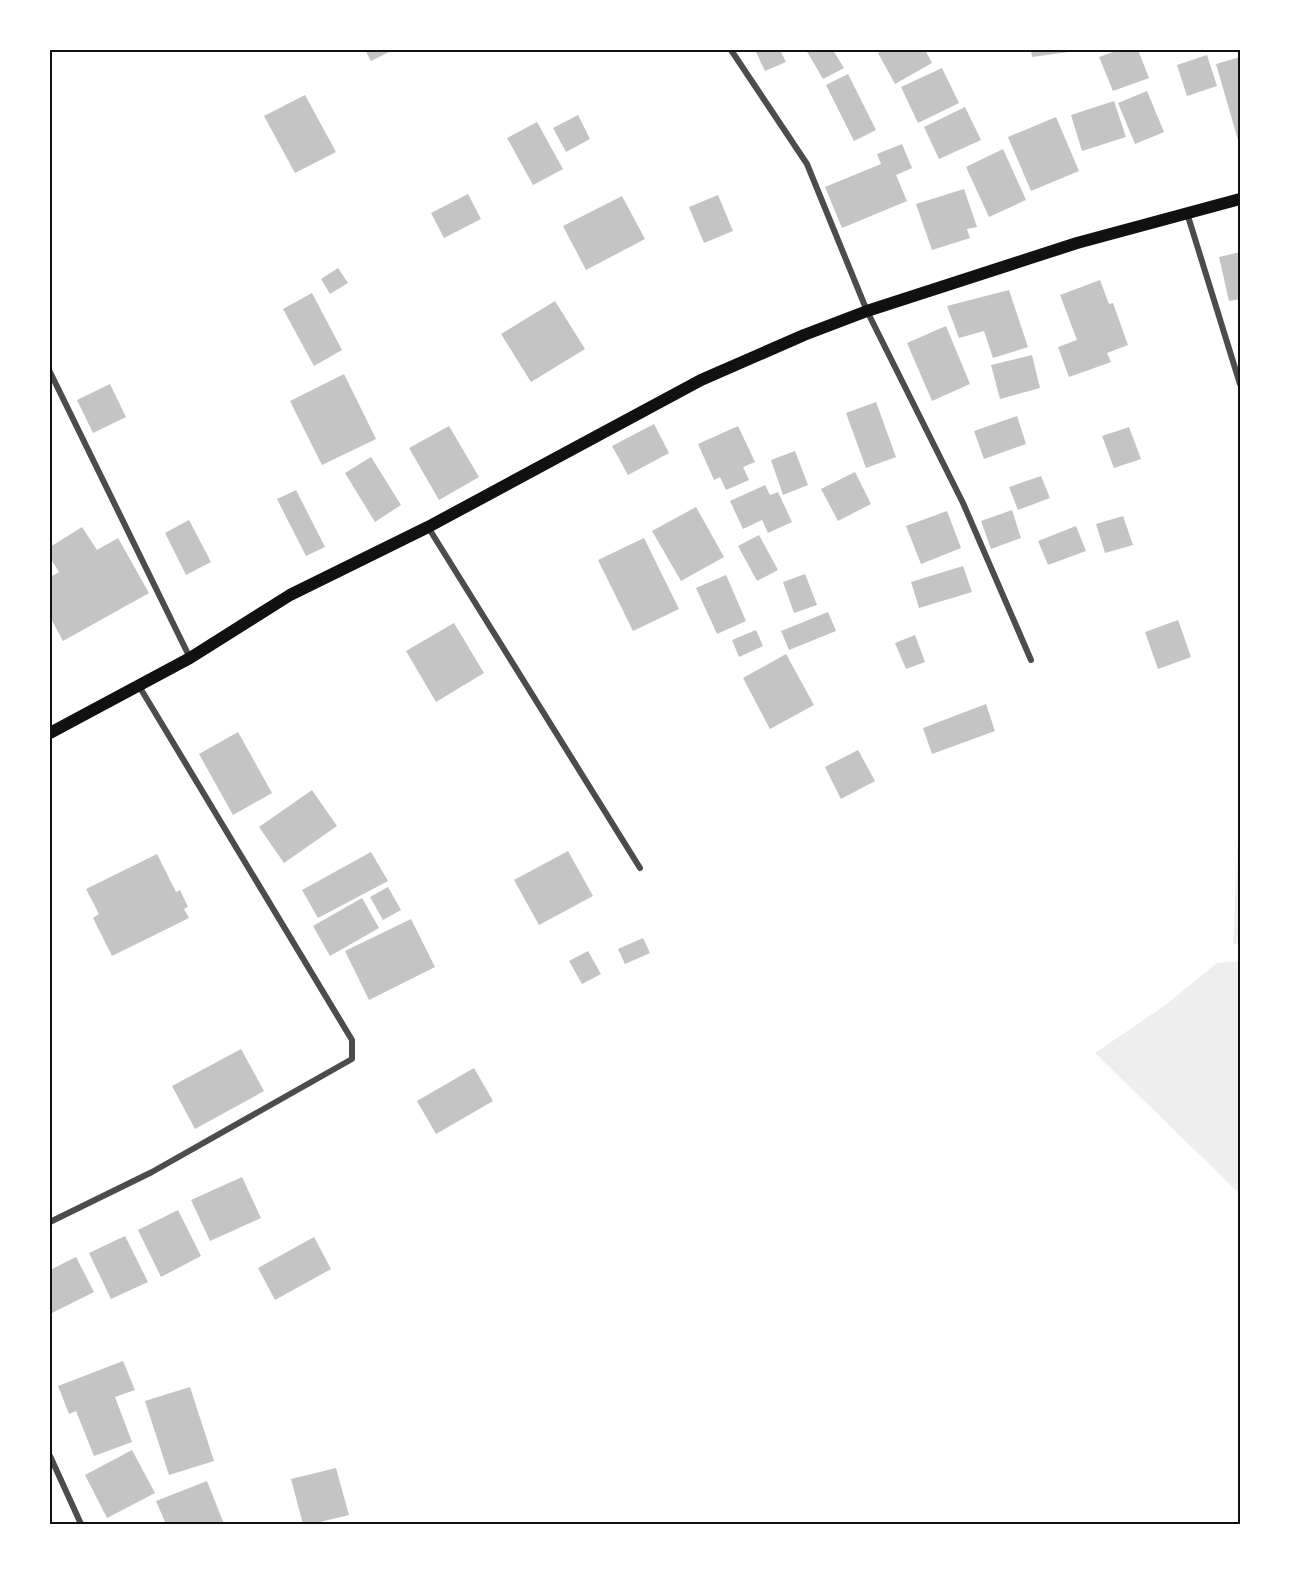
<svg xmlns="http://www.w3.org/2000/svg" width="1290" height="1574" viewBox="0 0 1290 1574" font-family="Inter,sans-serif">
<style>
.green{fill:#eee}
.building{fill:#c4c4c4}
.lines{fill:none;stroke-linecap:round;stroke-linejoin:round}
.minor{stroke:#4c4c4c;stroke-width:6}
.secondary{stroke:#111;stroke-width:12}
.neatline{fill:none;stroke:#111;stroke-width:2}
</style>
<rect width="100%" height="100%" fill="#fff"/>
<!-- green -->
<path class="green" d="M1240,791V944H1233Z
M1240,961V1194L1095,1053L1164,1006L1217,963Z"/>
<!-- building -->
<path class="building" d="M365,50H393L371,61Z
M755,50H780L786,62L765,71Z
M806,50H833L844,68L823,79Z
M884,50H925L932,63L895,84L878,53Z
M1031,50H1076V51L1032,57Z
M1119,50H1138L1149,78L1113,91L1099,57Z
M1207,55L1217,86L1187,96L1177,65Z
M1240,57V147L1216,64Z
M942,68L959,103L918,123L901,87Z
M848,74L876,130L854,141L826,85Z
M1147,91L1164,132L1135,144L1118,103Z
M305,95L336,152L295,173L264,116Z
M1114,101L1126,137L1082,151L1071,115Z
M965,107L981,140L939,159L924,127Z
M578,115L590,139L566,152L553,128Z
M1056,117L1079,171L1031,191L1008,137Z
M537,122L563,169L533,185L507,138Z
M902,144L912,168L896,175L907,201L842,228L825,187L881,164L877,154Z
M1003,149L1026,200L989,217L966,167Z
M964,189L977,227L967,229L970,238L932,250L916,204Z
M468,194L481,219L444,238L431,213Z
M718,195L733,231L704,243L689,207Z
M622,196L645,239L586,270L563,226Z
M1240,252V299L1229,301L1219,257Z
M338,268L348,283L330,294L321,279Z
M1100,280L1109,304L1113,303L1128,345L1107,353L1111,362L1069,377L1058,347L1077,340L1060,295Z
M1009,290L1028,347L993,358L984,331L959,338L947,306Z
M312,293L342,350L314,366L283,309Z
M555,301L585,349L531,382L501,334Z
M946,326L970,384L932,401L907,343Z
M1032,355L1040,388L1000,399L991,365Z
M344,374L376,439L322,465L290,401Z
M110,384L126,417L93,433L77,400Z
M876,402L896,457L866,468L846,413Z
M1017,416L1026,444L984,459L974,431Z
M654,424L669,453L628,475L612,446Z
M449,426L479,477L439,500L409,448Z
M738,426L755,462L743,467L749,480L726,490L720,477L714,480L698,444Z
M1129,427L1141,459L1114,468L1102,436Z
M795,451L808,485L783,495L771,460Z
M371,457L401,505L375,522L345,473Z
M855,472L871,504L838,521L821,489Z
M1041,476L1050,498L1018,510L1009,487Z
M765,485L770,495L778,492L792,522L768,533L762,520L743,529L730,501Z
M296,490L325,547L306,556L277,499Z
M696,507L724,557L681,581L652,531Z
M1012,510L1021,538L991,549L981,521Z
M947,511L961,548L921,564L906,526Z
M1123,516L1133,545L1105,553L1096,524Z
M189,520L211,562L186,575L165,533Z
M1076,526L1086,551L1048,565L1038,541Z
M82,527L97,550L118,538L149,593L63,641L50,617V577L59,572L50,558V547Z
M759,535L778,570L757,581L738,546Z
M644,538L679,609L633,631L598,560Z
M963,566L972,592L919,608L911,582Z
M805,574L817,605L794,613L783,582Z
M726,575L746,621L717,634L696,588Z
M828,612L836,631L789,650L781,631Z
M1178,620L1191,657L1158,669L1145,632Z
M454,623L484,673L436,702L406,651Z
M756,630L763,646L739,657L732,640Z
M915,635L925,662L906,669L895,643Z
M786,654L814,705L770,729L743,678Z
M986,704L995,731L932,754L923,728Z
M238,732L272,793L233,815L199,754Z
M858,750L875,781L841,799L825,767Z
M312,790L337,826L284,863L259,827Z
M568,851L593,896L539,925L514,880Z
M371,852L388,881L318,918L302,890Z
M157,854L176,892L180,890L188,907L184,909L189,918L112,956L93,918L99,914L86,889Z
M388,887L401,910L383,920L370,897Z
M362,898L379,928L330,956L313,926Z
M411,919L435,967L369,1000L345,951Z
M643,938L650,953L625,964L618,949Z
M588,951L601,974L582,984L569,961Z
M241,1049L264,1091L195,1129L172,1086Z
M474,1068L493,1101L436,1134L417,1101Z
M242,1177L261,1218L210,1241L191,1200Z
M178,1210L201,1256L161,1277L138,1230Z
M125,1236L148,1282L111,1299L89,1253Z
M314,1237L331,1269L275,1300L258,1268Z
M76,1257L94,1292L50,1314V1270Z
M123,1361L135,1390L115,1397L132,1442L94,1456L76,1411L69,1414L58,1386Z
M190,1387L214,1461L169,1475L145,1401Z
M132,1450L155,1493L107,1518L85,1475Z
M336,1468L349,1515L312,1524H303L291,1479Z
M207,1481L224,1524H166L156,1501Z"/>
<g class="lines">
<!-- minor -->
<path class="minor" d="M731,50L807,164L867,311L963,503L1031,660
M1187,213L1240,384
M50,372L190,658
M428,527L640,868
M50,1222L152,1172L352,1059V1040L139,686
M50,1456L81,1524"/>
<!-- secondary -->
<path class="secondary" d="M50,733L190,658L290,595L428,527L701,380L804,335L867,311L1077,243L1240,199"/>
</g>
<!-- border -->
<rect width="1290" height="1574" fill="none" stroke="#ffffff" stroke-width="102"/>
<rect x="51" y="51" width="1188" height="1472" class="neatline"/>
</svg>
